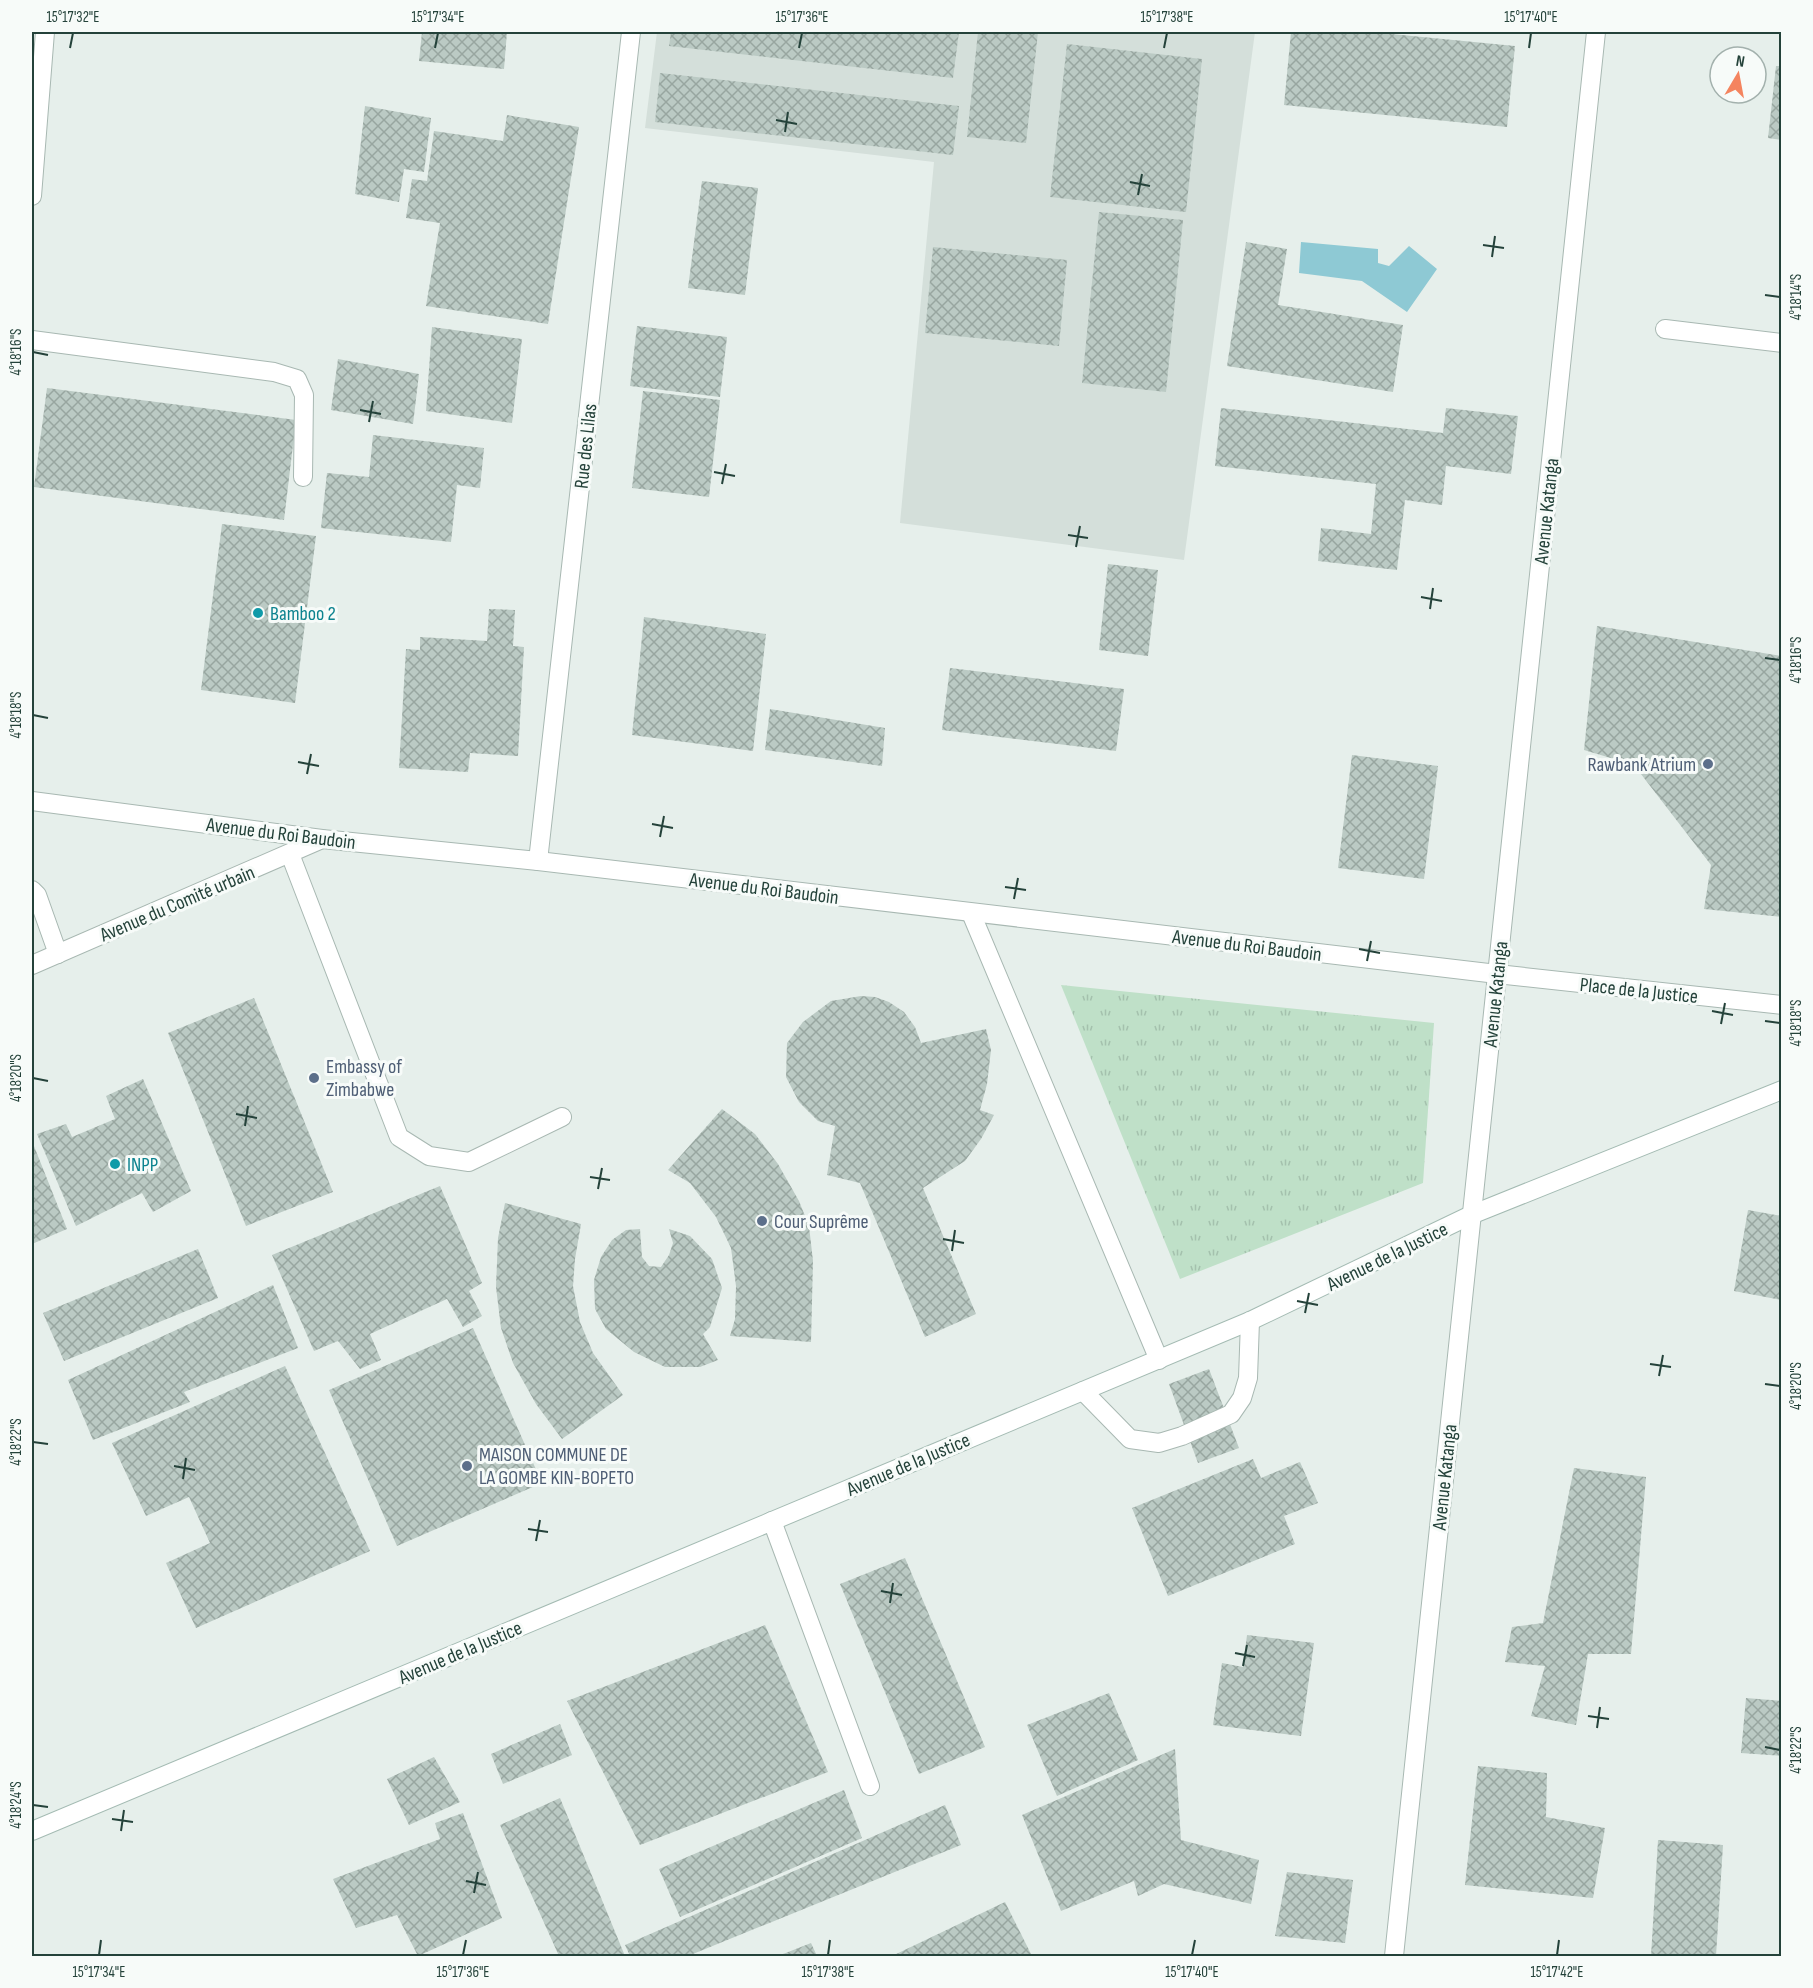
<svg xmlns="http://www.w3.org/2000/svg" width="1813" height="1988" viewBox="0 0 1813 1988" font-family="'Sofia Sans Condensed',sans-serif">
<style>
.built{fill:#d4dfda}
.park{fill:url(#park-tufts)}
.water{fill:#8ec9d4}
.building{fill:url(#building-cross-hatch)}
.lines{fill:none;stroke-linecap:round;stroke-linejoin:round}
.service-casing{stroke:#a8b8b2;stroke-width:20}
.minor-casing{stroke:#a8b8b2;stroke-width:20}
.tertiary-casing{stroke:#a8b8b2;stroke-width:20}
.secondary-casing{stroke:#a4bbb3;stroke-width:20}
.service{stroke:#fff;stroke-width:18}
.minor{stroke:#fff;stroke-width:18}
.tertiary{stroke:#fff;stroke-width:18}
.secondary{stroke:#fff;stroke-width:18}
.ticks{fill:none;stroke:#24423a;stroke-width:2}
.culture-dot{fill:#0f9aa8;stroke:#f7fbf9;stroke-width:2}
.service-dot{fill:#5c6f8a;stroke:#f7fbf9;stroke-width:2}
.labels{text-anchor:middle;stroke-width:6;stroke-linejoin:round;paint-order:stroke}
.street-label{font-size:20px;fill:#24423a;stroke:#f7fbf9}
.culture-label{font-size:20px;fill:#0d838f;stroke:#f7fbf9;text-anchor:start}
.service-label{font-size:20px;fill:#4e5e75;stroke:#f7fbf9;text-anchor:start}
.neatline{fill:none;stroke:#24423a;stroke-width:2}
.ticks-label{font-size:15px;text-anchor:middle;fill:#24423a}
</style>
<defs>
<pattern id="park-tufts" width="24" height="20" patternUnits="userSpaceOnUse" patternTransform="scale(1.5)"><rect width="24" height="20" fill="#bfe0c8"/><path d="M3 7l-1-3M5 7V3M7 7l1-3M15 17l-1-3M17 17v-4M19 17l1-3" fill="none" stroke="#a4c1ad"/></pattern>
<pattern id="building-cross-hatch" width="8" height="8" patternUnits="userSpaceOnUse" patternTransform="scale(1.5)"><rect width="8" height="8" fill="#bbcac4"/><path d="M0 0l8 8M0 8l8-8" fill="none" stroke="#98a6a0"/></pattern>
</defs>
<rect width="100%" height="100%" fill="#e6efeb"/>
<!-- built -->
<path class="built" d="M657,32H1255L1184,560L900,523L934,162L645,128Z"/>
<!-- park -->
<path class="park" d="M1061,985L1434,1023L1423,1183L1180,1279Z"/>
<!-- water -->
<path class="water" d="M1301,242L1378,249V263L1389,266L1409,246L1437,269L1407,312L1362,281L1299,273Z"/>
<!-- building -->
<path class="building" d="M422,32H507L504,69L419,61Z
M671,32H959L953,78L669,46Z
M978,32H1038L1026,143L967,137Z
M1291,32H1371L1515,46L1507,127L1284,105Z
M1067,44L1202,59L1186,212L1050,197Z
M1776,66H1782V140L1768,138Z
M660,73L959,106L953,155L655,122Z
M365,106L431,118L424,172L404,169L399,202L355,194Z
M507,115L579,127L548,324L426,306L440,223L406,218L412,179L427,181L434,131L503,141Z
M702,181L758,188L745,295L688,288Z
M1099,212L1183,220L1166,392L1082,383Z
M1246,242L1287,249L1278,305L1403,325L1393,392L1227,366Z
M933,247L1067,260L1059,346L925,333Z
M637,326L727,337L720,397L630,386Z
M432,327L522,339L512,423L426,411Z
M338,359L419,374L413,424L331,410Z
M47,388L296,420L284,520L34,487Z
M643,391L720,400L709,497L632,488Z
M1221,408L1443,433L1446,408L1518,416L1511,474L1446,466L1442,505L1405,500L1397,570L1318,561L1321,528L1371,534L1376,484L1215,466Z
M373,435L484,448L480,488L457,485L451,542L321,528L327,473L369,477Z
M222,524L316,536L295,703L201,690Z
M1108,564L1158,570L1148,656L1099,650Z
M489,609L515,610L513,646L524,647L518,756L470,753L468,772L399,768L406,649L420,650V637L487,641Z
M644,617L766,634L753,751L632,735Z
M1597,626L1782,656V917L1704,909L1711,865L1634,765L1584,750Z
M950,668L1124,689L1116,751L942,730Z
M770,709L885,728L882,766L765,750Z
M1352,755L1438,766L1424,879L1338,868Z
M861,996L875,997L889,1002L904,1012L915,1027L921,1043L986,1029L991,1050L987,1084L980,1110L994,1115L981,1139L965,1161L923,1188L976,1314L925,1337L860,1183L827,1175L835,1126L818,1121L799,1102L786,1077L787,1043L803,1022L831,1001Z
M254,998L333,1192L246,1226L168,1033Z
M143,1079L191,1191L153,1212L142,1193L76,1226L37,1134L66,1124L72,1137L115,1119L106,1096Z
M722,1109L755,1134L778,1164L799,1201L809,1226L813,1261L811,1342L730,1336L735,1319L736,1286L731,1248L716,1217L690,1183L668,1170Z
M32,1141L67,1229L32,1244Z
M440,1186L482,1283L469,1291L482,1316L463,1327L447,1299L370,1334L381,1360L360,1369L338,1341L314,1351L272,1255Z
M505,1203L581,1224L575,1259L573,1286L580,1322L593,1353L623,1395L562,1439L536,1404L513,1363L501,1328L496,1287L498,1238Z
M1748,1210L1782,1216V1300L1734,1291Z
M640,1229L642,1257L649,1266L661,1267L669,1255L673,1243L669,1229L690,1236L712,1259L722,1288L710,1327L703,1334L718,1360L700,1367H665L634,1352L606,1329L595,1309L594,1280L601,1257L612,1240L626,1230Z
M198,1249L218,1298L64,1361L43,1313Z
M273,1285L298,1348L184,1392L190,1402L93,1440L68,1380Z
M473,1328L542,1483L397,1546L329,1390Z
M285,1366L370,1551L196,1628L166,1563L210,1543L189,1497L146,1516L112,1443Z
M1209,1369L1239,1448L1198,1463L1169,1384Z
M1253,1459L1261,1478L1300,1462L1318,1503L1284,1516L1295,1544L1168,1596L1132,1508Z
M1574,1468L1646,1477L1631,1654H1588L1576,1725L1531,1716L1545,1666L1505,1662L1512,1627L1543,1623Z
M905,1558L985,1747L919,1774L840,1584Z
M765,1625L828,1772L640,1845L567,1701Z
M1247,1635L1314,1643L1301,1736L1213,1725L1222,1663L1243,1667Z
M1109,1693L1138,1760L1057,1796L1027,1725Z
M1746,1698L1782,1701V1756L1741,1753Z
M560,1724L572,1755L503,1784L491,1754Z
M1175,1749L1181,1840L1259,1860L1251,1904L1164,1884L1138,1896L1134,1881L1061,1911L1022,1815Z
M434,1757L460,1802L409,1825L387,1779Z
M1478,1766L1547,1773L1546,1817L1605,1828L1593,1898L1465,1885Z
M844,1790L862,1838L680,1917L659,1869Z
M560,1798L625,1956H559L500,1825Z
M945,1805L961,1845L688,1956H630L625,1945Z
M463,1813L502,1918L418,1956L397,1915L356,1928L333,1879L440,1839L435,1823Z
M1658,1840L1723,1845L1716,1956H1651Z
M1287,1872L1353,1880L1345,1943L1275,1936Z
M1005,1902L1032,1956H892Z
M811,1943L817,1956H778Z"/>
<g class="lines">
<defs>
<path id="service" d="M1665,329L1782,343
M32,340L274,372L297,379L304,395L303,477
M290,854L399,1137L429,1156L469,1162L562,1117
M32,890L37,895L58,954
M1083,1391L1130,1439L1159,1443L1182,1436L1231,1414L1242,1398L1248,1378L1250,1321
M772,1521L870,1786"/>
<path id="minor" d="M32,196L45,32
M538,861L631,32
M971,913L1159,1360
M32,965L322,839
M1394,1956L1596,32"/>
<path id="tertiary" d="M32,801L322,839L538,861L1497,974L1782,1005"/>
<path id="secondary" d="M32,1831L1250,1321L1471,1215L1782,1090"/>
</defs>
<!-- service casing -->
<use href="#service" class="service-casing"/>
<!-- minor casing -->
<use href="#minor" class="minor-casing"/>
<!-- tertiary casing -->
<use href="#tertiary" class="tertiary-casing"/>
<!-- secondary casing -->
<use href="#secondary" class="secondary-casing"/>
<!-- service -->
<use href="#service" class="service"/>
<!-- minor -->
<use href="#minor" class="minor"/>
<!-- tertiary -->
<use href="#tertiary" class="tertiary"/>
<!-- secondary -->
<use href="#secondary" class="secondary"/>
</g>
<!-- ticks -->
<path class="ticks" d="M70,48L73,33M435,48L438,33M799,48L802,33M1164,48L1167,33M1529,48L1531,33M776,120L797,124M785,132L788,112M1130,182L1150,186M1138,195L1142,174M1483,245L1504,248M1492,257L1495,236M1765,295L1780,297M33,352L48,355M360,410L381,414M369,422L373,401M714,472L735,476M722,484L726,464M1068,535L1088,538M1076,547L1080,526M1421,597L1442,601M1430,609L1433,588M1765,658L1780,660M33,715L48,718M298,762L319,766M307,774L311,754M652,824L673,828M660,837L664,816M1005,887L1026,890M1014,899L1018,878M1359,949L1380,953M1367,961L1371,941M1712,1011L1733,1015M1765,1021L1780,1023M1721,1024L1725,1003M33,1078L48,1081M236,1114L257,1118M245,1126L248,1106M590,1177L610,1180M598,1189L602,1168M943,1239L964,1243M952,1251L955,1230M1297,1301L1318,1305M1305,1313L1309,1293M1650,1364L1671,1367M1659,1376L1663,1355M1765,1384L1780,1386M33,1442L48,1444M174,1466L195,1470M183,1479L186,1458M528,1529L548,1532M536,1541L540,1520M881,1591L902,1595M890,1603L893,1583M1235,1653L1255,1657M1243,1666L1247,1645M1588,1716L1609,1719M1597,1728L1600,1707M1765,1747L1780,1750M33,1805L48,1807M112,1819L133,1822M121,1831L124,1810M466,1881L486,1885M474,1893L478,1872M99,1955L101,1940M463,1955L466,1940M828,1955L830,1940M1192,1955L1195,1940M1557,1955L1559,1940"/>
<!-- markers -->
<g class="culture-dot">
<circle cx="258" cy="613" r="6"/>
<circle cx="115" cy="1164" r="6"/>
</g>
<g class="service-dot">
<circle cx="1708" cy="764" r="6"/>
<circle cx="314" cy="1078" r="6"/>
<circle cx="762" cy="1221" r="6"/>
<circle cx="467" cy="1466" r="6"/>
</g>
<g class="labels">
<!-- street labels -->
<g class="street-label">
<text transform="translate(585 446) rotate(-84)" y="7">Rue des Lilas</text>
<text transform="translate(1546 511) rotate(-84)" y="7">Avenue Katanga</text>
<text transform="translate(281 833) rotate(7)" y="7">Avenue du Roi Baudoin</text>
<text transform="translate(764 888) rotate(7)" y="7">Avenue du Roi Baudoin</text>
<text transform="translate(177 903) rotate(-23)" y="7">Avenue du Comité urbain</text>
<text transform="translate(1247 945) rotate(7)" y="7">Avenue du Roi Baudoin</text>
<text transform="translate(1639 990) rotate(6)" y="7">Place de la Justice</text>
<text transform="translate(1495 994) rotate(-84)" y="7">Avenue Katanga</text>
<text transform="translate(1387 1256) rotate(-26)" y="7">Avenue de la Justice</text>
<text transform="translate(908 1464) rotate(-23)" y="7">Avenue de la Justice</text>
<text transform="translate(1444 1477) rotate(-84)" y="7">Avenue Katanga</text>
<text transform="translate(460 1652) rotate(-23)" y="7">Avenue de la Justice</text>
</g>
<!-- culture labels -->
<g class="culture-label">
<text x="270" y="620">Bamboo 2</text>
<text x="127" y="1171">INPP</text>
</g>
<!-- service labels -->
<g class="service-label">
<text x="1696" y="771" text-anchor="end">Rawbank Atrium</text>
<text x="326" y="1073">Embassy of<tspan x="326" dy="23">Zimbabwe</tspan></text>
<text x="774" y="1228">Cour Suprême</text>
<text x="479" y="1461">MAISON COMMUNE DE<tspan x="479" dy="23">LA GOMBE KIN-BOPETO</tspan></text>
</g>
</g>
<!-- border -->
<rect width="1813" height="1988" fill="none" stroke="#f7fbf9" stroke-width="66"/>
<!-- north arrow -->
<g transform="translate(1738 75) rotate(10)"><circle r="28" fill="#f7fbf9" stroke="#a3b1ad" stroke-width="1.5"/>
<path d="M0-4.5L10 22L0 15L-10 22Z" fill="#f4845f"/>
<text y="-9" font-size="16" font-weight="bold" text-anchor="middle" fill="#24423a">N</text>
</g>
<rect x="33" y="33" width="1747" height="1922" class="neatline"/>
<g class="ticks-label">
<text x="73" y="22">15°17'32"E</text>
<text x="438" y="22">15°17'34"E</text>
<text x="802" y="22">15°17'36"E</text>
<text x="1167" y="22">15°17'38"E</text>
<text x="1531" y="22">15°17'40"E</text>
<text transform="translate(1796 297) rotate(-90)" y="5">4°18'14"S</text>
<text transform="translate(16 352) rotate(-90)" y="5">4°18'16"S</text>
<text transform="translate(1796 660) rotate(-90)" y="5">4°18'16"S</text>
<text transform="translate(16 715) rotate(-90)" y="5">4°18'18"S</text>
<text transform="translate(1796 1023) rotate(-90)" y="5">4°18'18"S</text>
<text transform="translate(16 1078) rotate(-90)" y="5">4°18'20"S</text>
<text transform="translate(1796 1386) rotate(-90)" y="5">4°18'20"S</text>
<text transform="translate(16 1442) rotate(-90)" y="5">4°18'22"S</text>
<text transform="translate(1796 1750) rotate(-90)" y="5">4°18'22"S</text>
<text transform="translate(16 1805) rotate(-90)" y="5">4°18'24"S</text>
<text x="99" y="1977">15°17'34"E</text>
<text x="463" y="1977">15°17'36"E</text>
<text x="828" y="1977">15°17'38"E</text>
<text x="1192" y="1977">15°17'40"E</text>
<text x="1557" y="1977">15°17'42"E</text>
</g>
</svg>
